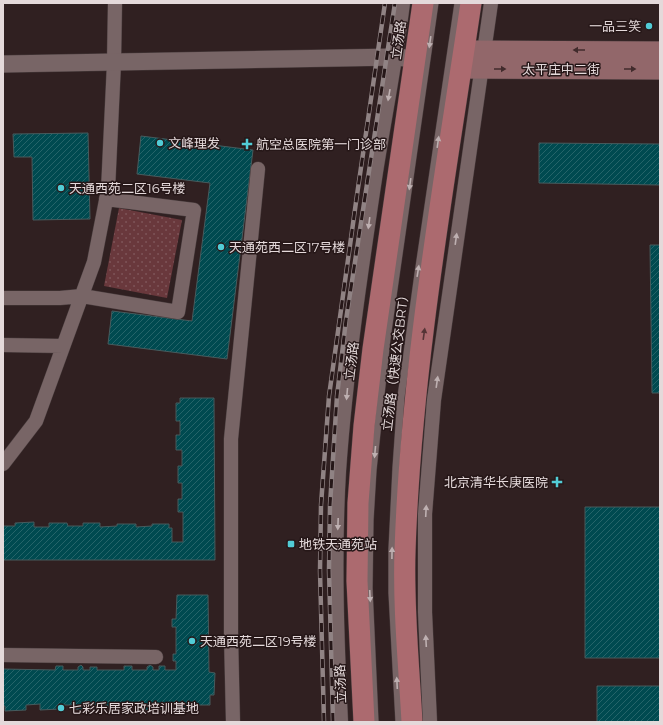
<svg xmlns="http://www.w3.org/2000/svg" width="663" height="725" viewBox="0 0 663 725" font-family="Montserrat,'Noto Sans SC',sans-serif">
<style>
.grass{fill:url(#grass-dots)}
.building{fill:url(#building-hatch);stroke:#475b5d}
.lines{fill:none;stroke-linecap:round;stroke-linejoin:round}
.service-casing{stroke:#483c3d;stroke-width:8}
.minor-casing{stroke:#483c3d;stroke-width:15}
.tertiary-casing{stroke:#483c3d;stroke-width:18}
.secondary-casing{stroke:#483c3d;stroke-width:20}
.primary-casing{stroke:#483c3d;stroke-width:22}
.service{stroke:#786566;stroke-width:7}
.minor{stroke:#786566;stroke-width:14}
.tertiary{stroke:#786566;stroke-width:17}
.secondary{stroke:#92676a;stroke-width:19}
.primary{stroke:#ac6a6f;stroke-width:21}
.rail-casing{stroke:#908384;stroke-width:4.5}
.rail{stroke:#261718;stroke-width:3;stroke-dasharray:9;stroke-linecap:butt}
.oneway{fill:#beb0b1}
.oneway2{fill:#412b2c}
.oneway3{fill:#553436}
.poi-dot{fill:#52ccd6;stroke:#261718;stroke-width:1.5}
.labels{text-anchor:middle;stroke-width:3;stroke-linejoin:round;paint-order:stroke}
.poi-label{font-size:13px;fill:#e4d9da;stroke:#261718;text-anchor:start}
.street-label{font-size:13px;fill:#e4d9da;stroke:#261718}
</style>
<defs>
<pattern id="grass-dots" width="8" height="8" patternUnits="userSpaceOnUse"><rect width="8" height="8" fill="#69383c"/><path d="M2 2h.1M6 6h.1" fill="none" stroke="#7e5458" stroke-width="1.8" stroke-linecap="round"/></pattern>
<pattern id="building-hatch" width="6" height="6" patternUnits="userSpaceOnUse"><rect width="6" height="6" fill="#004a50"/><path d="M-1 1l2-2M0 6l6-6M5 7l2-2" fill="none" stroke="#256469"/></pattern>
</defs>
<rect width="100%" height="100%" fill="#302021"/>
<!-- grass -->
<path class="grass" d="M119,208L182,220L167,298L104,286Z"/>
<!-- building -->
<path class="building" d="M88,133L90,219L33,220L32,157H14L13,134Z
M141,136L253,150L227,359L108,344L112,311L192,321L210,183L137,174Z
M539,143L660,144V185L539,183Z
M650,245H660V393H652Z
M180,398H214L215,560H3V526H15V523L34,522V527H49V523H67L68,526H83V523H100V527L117,526V524H136V527L152,526V524H169V528H172V542H183V512H178V499H182V483H178V466H182V450H176V435H180V421H176V403H180Z
M585,507H660V658H585Z
M177,595H208L209,672L215,673L214,695H210V705H196V710H183L181,705H165L163,709L144,710L142,705H131V709H110L107,705H95V710L75,709L73,705H61L60,709L40,710V704L26,705V710L5,711V706H3V669L55,670L56,666H63V670H78V667L81,665L83,667V670H90V667H97V670H124V666H132V670H147V667L150,665L153,667V670H159V666H165V670H176V661H173V654H176V627H172V619H176Z
M597,686H660V722H597Z"/>
<g class="lines">
<defs>
<path id="service" d="M375,722L369,588L370,520L373,470L387,338L435,3
M399,722L392,593V549L396,468L401,397L418,274L458,3"/>
<path id="minor" d="M3,298H60L82,296L178,312L194,210L106,199
M3,345L63,346
M3,464L36,421L94,262L108,190L114,63L115,3
M3,655L156,657
M233,722L231,635V439L258,169
M341,722C337,639 334,555 339,471C346,371 361,271 376,172C385,115 396,60 403,3
M430,722L425,612V514L434,400L491,3"/>
<path id="tertiary" d="M3,64L396,57L415,59"/>
<path id="secondary" d="M464,50L660,51
M461,69L660,70"/>
<path id="primary" d="M364,722L357,581L358,503L364,426L373,349L423,3
M412,722C409,666 403,607 405,551C411,367 444,185 471,3"/>
</defs>
<!-- service casing -->
<use href="#service" class="service-casing"/>
<!-- minor casing -->
<use href="#minor" class="minor-casing"/>
<!-- tertiary casing -->
<use href="#tertiary" class="tertiary-casing"/>
<!-- secondary casing -->
<use href="#secondary" class="secondary-casing"/>
<!-- primary casing -->
<use href="#primary" class="primary-casing"/>
<!-- service -->
<use href="#service" class="service"/>
<!-- minor -->
<use href="#minor" class="minor"/>
<!-- tertiary -->
<use href="#tertiary" class="tertiary"/>
<!-- secondary -->
<use href="#secondary" class="secondary"/>
<!-- primary -->
<use href="#primary" class="primary"/>
<defs>
<path id="rail" d="M324,722L320,571L321,505L329,396L357,195L385,3
M333,722L329,570L330,505L337,396L346,320L395,3"/>
</defs>
<!-- rail casing -->
<use href="#rail" class="rail-casing"/>
<!-- rail -->
<use href="#rail" class="rail"/>
</g>
<!-- one-way arrows -->
<defs><path id="oneway-solid" d="M-6-.8H1V-3.2L6.5 0L1 3.2V.8H-6Z"/></defs>
<g class="oneway">
<use href="#oneway-solid" transform="translate(430 42) rotate(98)"/>
<use href="#oneway-solid" transform="translate(389 95) rotate(100)"/>
<use href="#oneway-solid" transform="translate(438 142) rotate(-82)"/>
<use href="#oneway-solid" transform="translate(410 184) rotate(98)"/>
<use href="#oneway-solid" transform="translate(369 223) rotate(98)"/>
<use href="#oneway-solid" transform="translate(456 239) rotate(-82)"/>
<use href="#oneway-solid" transform="translate(418 271) rotate(-81)"/>
<use href="#oneway-solid" transform="translate(437 382) rotate(-82)"/>
<use href="#oneway-solid" transform="translate(347 394) rotate(95)"/>
<use href="#oneway-solid" transform="translate(375 452) rotate(95)"/>
<use href="#oneway-solid" transform="translate(426 511) rotate(-87)"/>
<use href="#oneway-solid" transform="translate(338 524) rotate(92)"/>
<use href="#oneway-solid" transform="translate(392 553) rotate(-89)"/>
<use href="#oneway-solid" transform="translate(370 596) rotate(87)"/>
<use href="#oneway-solid" transform="translate(426 641) rotate(-93)"/>
<use href="#oneway-solid" transform="translate(397 683) rotate(-93)"/>
</g>
<g class="oneway2">
<use href="#oneway-solid" transform="translate(579 50) rotate(-180)"/>
<use href="#oneway-solid" transform="translate(500 69)"/>
<use href="#oneway-solid" transform="translate(630 69)"/>
</g>
<use class="oneway3" href="#oneway-solid" transform="translate(424 334) rotate(-82)"/>
<!-- markers -->
<g class="poi-dot">
<circle cx="649" cy="26" r="4"/>
<circle cx="160" cy="143" r="4"/>
<path d="M245 138h4v4h4v4h-4v4h-4v-4h-4v-4h4z"/>
<circle cx="61" cy="188" r="4"/>
<circle cx="221" cy="247" r="4"/>
<path d="M555 476h4v4h4v4h-4v4h-4v-4h-4v-4h4z"/>
<rect x="287" y="540" width="8" height="8" rx="2"/>
<circle cx="192" cy="641" r="4"/>
<circle cx="61" cy="708" r="4"/>
</g>
<g class="labels">
<!-- poi labels -->
<g class="poi-label">
<text x="641" y="31" text-anchor="end">一品三笑</text>
<text x="168" y="148">文峰理发</text>
<text x="256" y="149">航空总医院第一门诊部</text>
<text x="69" y="193">天通西苑二区16号楼</text>
<text x="229" y="252">天通苑西二区17号楼</text>
<text x="548" y="487" text-anchor="end">北京清华长庚医院</text>
<text x="299" y="549">地铁天通苑站</text>
<text x="200" y="646">天通西苑二区19号楼</text>
<text x="69" y="713">七彩乐居家政培训基地</text>
</g>
<!-- street labels -->
<g class="street-label">
<text transform="translate(398 40) rotate(-82)" y="5">立汤路</text>
<text x="561" y="74">太平庄中二街</text>
<text transform="translate(395 360) rotate(-83)" y="5">立汤路（快速公交BRT）</text>
<text transform="translate(351 361) rotate(-83)" y="5">立汤路</text>
<text transform="translate(340 684) rotate(-92)" y="5">立汤路</text>
</g>
</g>
<!-- border -->
<rect width="663" height="725" fill="none" stroke="#e4d9da" stroke-width="8"/>
</svg>
